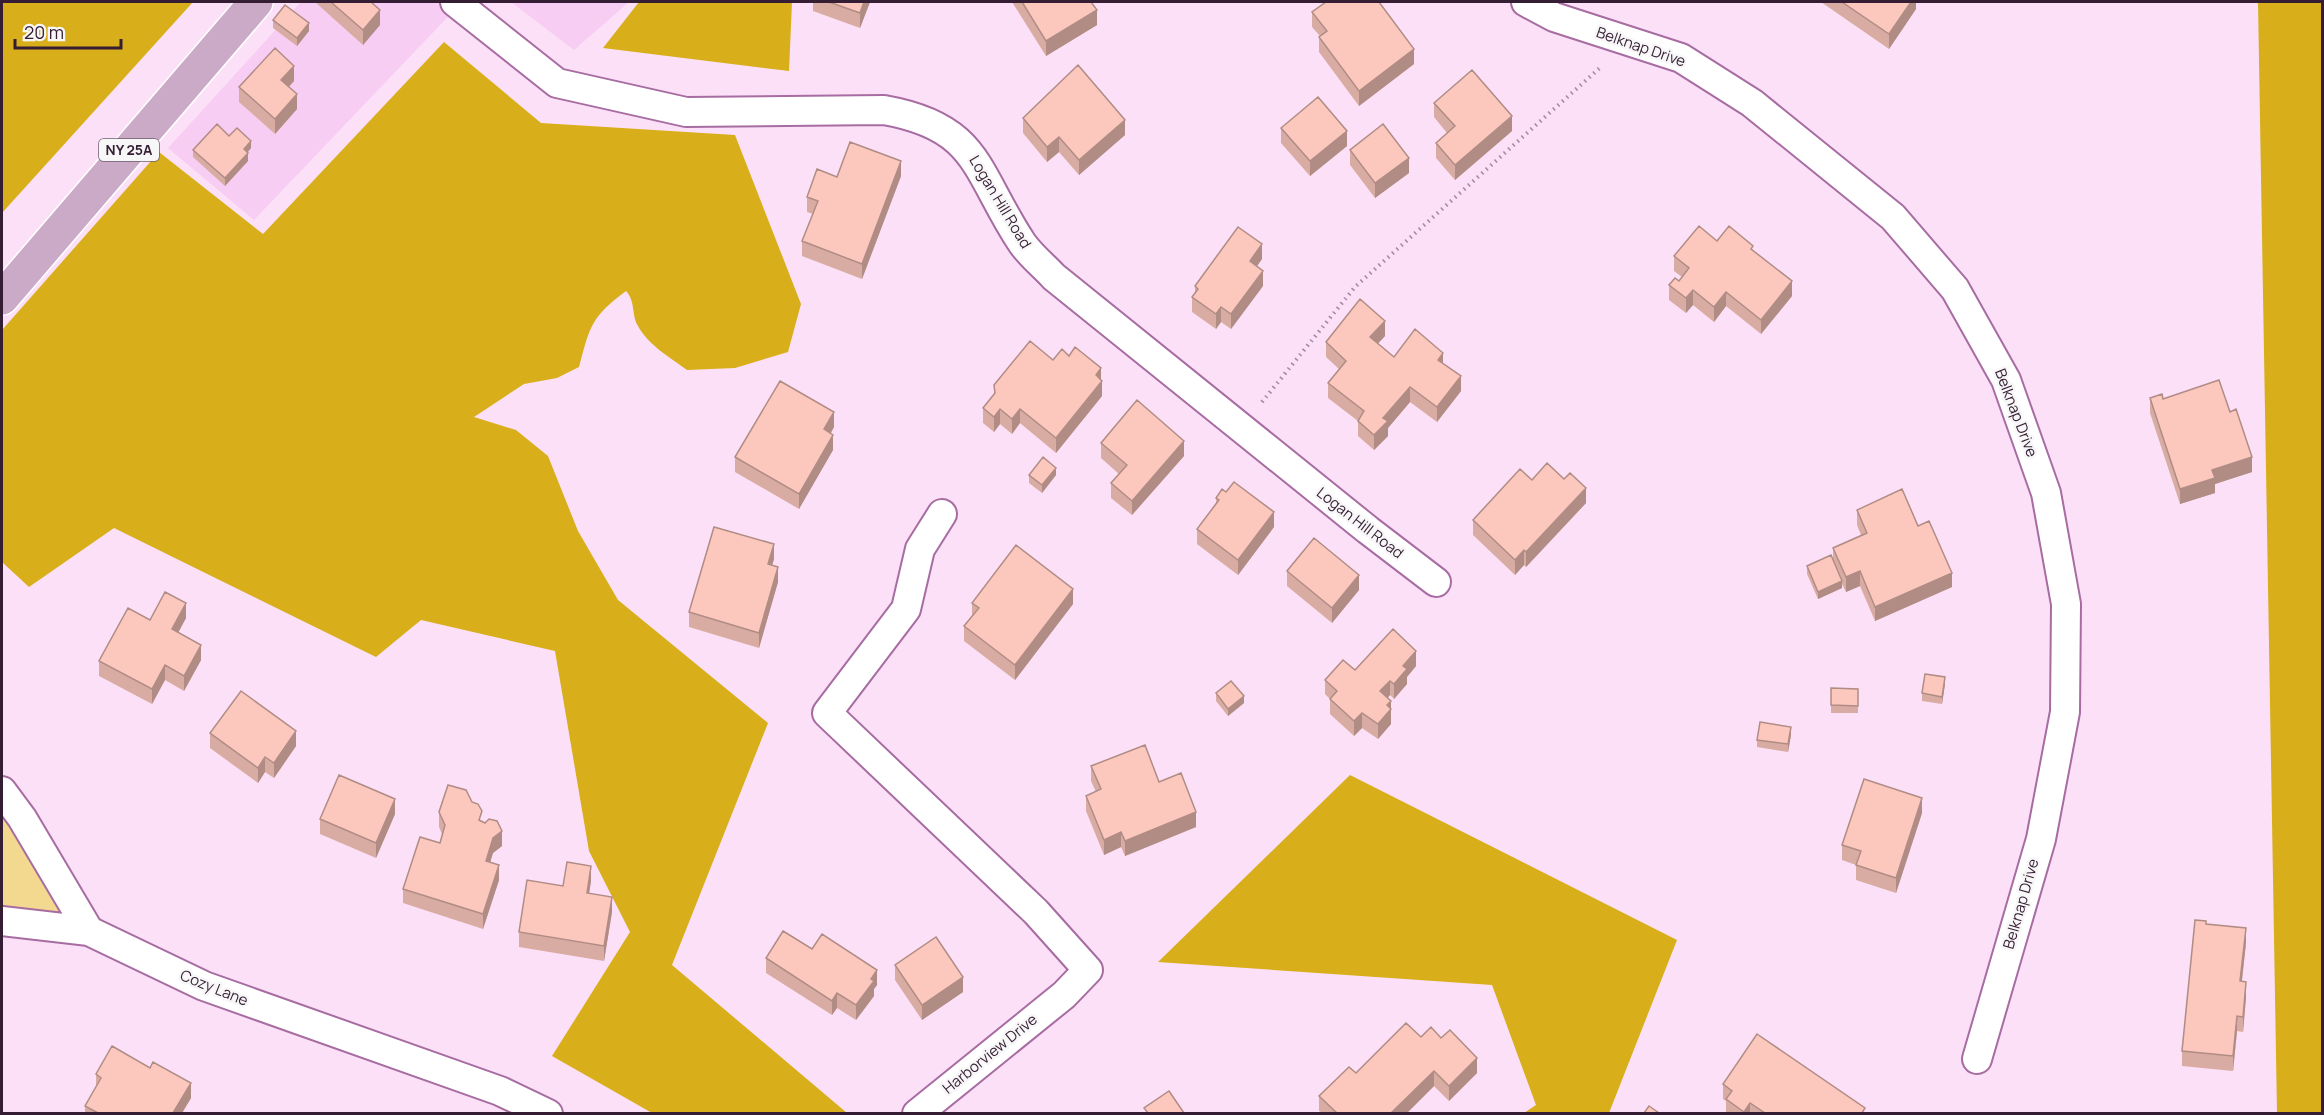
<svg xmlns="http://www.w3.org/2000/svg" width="2324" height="1115" viewBox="0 0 2324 1115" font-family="Manrope,sans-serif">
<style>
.built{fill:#f8cdf3}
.green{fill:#f3d98f}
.forest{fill:#d8ae1a}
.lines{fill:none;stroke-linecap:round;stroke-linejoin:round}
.minor-casing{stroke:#a76ca1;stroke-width:32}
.primary-casing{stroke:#fff;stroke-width:36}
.path{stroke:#a389a0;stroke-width:4;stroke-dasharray:1.5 4.5;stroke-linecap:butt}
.minor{stroke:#fff;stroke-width:28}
.primary{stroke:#cbaac8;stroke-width:33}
.wall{fill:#d9aca3}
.shaded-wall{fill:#b08c85}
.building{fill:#fcc8be;stroke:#b08c85;stroke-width:1.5}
.labels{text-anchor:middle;stroke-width:5;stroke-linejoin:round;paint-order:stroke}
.shield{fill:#f7f7f7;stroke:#6f5e6e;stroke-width:1.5}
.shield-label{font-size:14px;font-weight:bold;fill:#351d33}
.street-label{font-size:15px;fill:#351d33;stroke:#f7f7f7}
</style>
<rect width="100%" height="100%" fill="#fbe0f7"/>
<!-- built -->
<path class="built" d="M301,2H462L254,220L168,148Z
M511,2H629L574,50Z"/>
<!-- green -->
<path class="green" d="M2,802L78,924L2,912Z"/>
<!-- forest -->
<path class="forest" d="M2,2H193L2,213Z
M639,2H792L789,71L603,48Z
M2258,2H2322V1113H2277Z
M444,42L541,123L735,135L801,304L788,352L735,368L687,370C671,358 648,345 638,326C631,314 636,302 626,291C591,317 590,326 579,367L557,378L524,384L474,417L516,430L548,456L578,531L618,600L768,723L672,965L847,1113H652L552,1056L630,932L589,851L555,651L421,620L376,657L114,528L29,587L2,562V330L159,152L263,234Z
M1350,775L1677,940L1609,1113H1524L1536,1105L1492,985L1158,962Z"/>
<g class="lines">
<defs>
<path id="minor" d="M455,2L557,83L686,112L884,110C980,127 975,172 1022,243C1031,256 1044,266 1054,277L1368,530L1436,582
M1526,2L1554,17L1681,58L1752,103L1893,217L1955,289L2006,380L2046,493L2066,604L2065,712L2041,839L1977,1059
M2,791L22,818L89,931L204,986L500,1091L548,1114
M2,921L89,931
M917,1114L1064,995L1088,970L1036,912L827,713L906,609L920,549L942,514"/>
<path id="primary" d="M2,298L256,2"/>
</defs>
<!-- minor casing -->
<use href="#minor" class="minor-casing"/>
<!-- primary casing -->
<use href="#primary" class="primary-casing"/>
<!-- path -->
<path class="path" d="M1262,402L1355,287L1601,67"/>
<!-- minor -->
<use href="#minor" class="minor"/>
<!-- primary -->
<use href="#primary" class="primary"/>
</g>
<!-- wall -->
<path class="wall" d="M315,2H371L380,25L363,45Z
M813,2H870L860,28L813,11Z
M1012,2H1091L1097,25L1046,56Z
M1821,2H1916V9L1889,49Z
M1312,12L1414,64L1359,106L1319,52V37L1320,36L1312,27Z
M273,20L309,31L297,46L273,28Z
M294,81L289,87L297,109L275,134L239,102V87Z
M1434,103L1512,131L1455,180L1436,158V143L1447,133L1434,117Z
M1023,118L1125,135L1079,175L1059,152L1047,162L1023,133Z
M1281,128L1347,146L1310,176L1281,143Z
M229,136L251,148L247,152L248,161L225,186L193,157V150Z
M1350,150L1409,173L1375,198L1350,165Z
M901,176L862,279L802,256V241L813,214L807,212V197L837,177Z
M1717,241L1753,250L1792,296L1761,334L1726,306L1714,322L1693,305L1686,313L1669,300V285L1679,281L1682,277L1674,271V256Z
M1262,259L1257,266L1263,286L1231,329L1221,322L1216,329L1192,312V297L1195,293V286Z
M1385,336L1378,343L1394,357L1443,364L1461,391L1437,422L1410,402L1388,428V436L1374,450L1358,436V421L1328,398V383L1339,369L1326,357V342Z
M1069,356L1101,379L1102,396L1056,453L1020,423L1012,434L1000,424L994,432L983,423V408L994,395V385L1053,360Z
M2150,398L2163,399L2230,412L2252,472L2215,484V493L2180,504L2150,413Z
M834,427L831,433L833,450L799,509L735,472V457Z
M1101,443L1184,456L1132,515L1111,498V483L1119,474L1101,458Z
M1029,475H1056L1042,493L1029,483Z
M1564,479L1586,503L1526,567L1524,565L1515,575L1473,535V520L1532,480Z
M1226,492L1274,527L1238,575L1197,544V529L1216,503V498Z
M1857,510L1918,526L1952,587L1875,621L1860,586L1846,592L1842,584V588L1818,599L1807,574V566L1833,560V548L1861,535L1857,525Z
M774,559L772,565L778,582L759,648L689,627V612Z
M1287,571L1359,590L1332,623L1287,586Z
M972,603L1073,604L1015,680L964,641V626L972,617Z
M186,618L178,633L201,660L184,691L165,680L152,704L99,676V661L150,620Z
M1416,666L1407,677V684L1394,699L1390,695L1388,698L1391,701V724L1378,739L1362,728L1354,736L1330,714V699L1325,694V680L1355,670Z
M1945,684L1942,704L1922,701V693Z
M1831,688L1858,689V713H1831Z
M1216,693L1244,703L1228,716L1216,701Z
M210,733L296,746L274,778L265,772L258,783L210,748Z
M1791,735L1788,752L1757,747V740Z
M1091,766L1159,782L1196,827L1125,856L1121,847L1104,855L1086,811V796L1096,792L1091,781Z
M439,812L482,822L502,846L493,853L490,862L499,880L483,929L403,903V889L440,843L442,834L439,827Z
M1922,813L1896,893L1856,880V865L1842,860V845Z
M395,814L376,858L320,834V819Z
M591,881L589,893L612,912L604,961L519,947V932L563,886Z
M2206,924L2246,943L2242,981L2246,997L2243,1032L2237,1031L2233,1071L2182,1066V1051Z
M812,949L877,985L874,989V996L856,1020L837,1008L832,1015L766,973V958Z
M895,965L963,992L922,1020L895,980Z
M1421,1037L1477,1073L1449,1101L1434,1086L1407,1113H1322L1319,1111V1096L1356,1073Z
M150,1068L191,1098L182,1113H85V1106L96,1087V1074Z
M1723,1084L1865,1113H1726V1101L1723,1099Z"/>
<!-- shaded-wall -->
<path class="shaded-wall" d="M864,2H870L860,28V13Z
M1911,2H1916V9L1889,49V34Z
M380,10V25L363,45V30Z
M1097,10V25L1046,56V41Z
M309,23V31L297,46V38Z
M1414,49V64L1359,106V91Z
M294,66V81L281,95V80Z
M297,94V109L275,134V119Z
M1512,116V131L1455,180V165Z
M1125,120V135L1079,175V160Z
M1347,131V146L1310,176V161Z
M1059,137V152L1047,162V147Z
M251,141V148L244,157V149Z
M248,153V161L225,186V178Z
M1409,158V173L1375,198V183Z
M901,161V176L862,279V264Z
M1262,244V259L1250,276V261Z
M1263,271V286L1231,329V314Z
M1792,281V296L1761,334V320Z
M1693,290V305L1686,313V298Z
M1726,292V306L1714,322V307Z
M1221,307V322L1216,329V314Z
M1385,321V336L1370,352V337Z
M1443,353V368L1438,360Z
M1101,368V382L1102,381V396L1056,453V438L1096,375Z
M1461,376V391L1437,422V407Z
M1410,387V402L1388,428V436L1374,450V435L1383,418Z
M1000,409V424L994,432V417Z
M1020,409V423L1012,434V419Z
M834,412V427L824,444V429Z
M833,435V450L799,509V494Z
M1184,441V456L1132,515V501Z
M2252,457V472L2215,484V493L2180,504V489L2212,470Z
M1056,468V475L1042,493V485Z
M1586,488V503L1526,567V552Z
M1274,512V527L1238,575V560Z
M774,544V559L768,579V564Z
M1524,550V565L1515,575V560Z
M778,567V582L759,648V633Z
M1860,571V586L1846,592V577Z
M1952,573V587L1875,621V607Z
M1359,575V590L1332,623V608Z
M1842,581V588L1818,599V592Z
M1073,589V604L1015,680V665Z
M186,603V618L172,644V629Z
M201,645V660L184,691V676Z
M1416,651V666L1407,677V684L1394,699V684L1403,666Z
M165,665V680L152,704V689Z
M1945,677V684L1942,704V697Z
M1390,681V695L1380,706V691Z
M1244,696V703L1228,716V709Z
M1391,701V724L1378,739V724L1387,705Z
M1362,713V728L1354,736V721Z
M1791,727V735L1788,752V744Z
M296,731V746L274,778V763Z
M265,757V772L258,783V768Z
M1922,798V813L1896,893V878Z
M395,799V814L376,858V843Z
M1196,812V827L1125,856V841Z
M502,831V846L493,853L486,876V861L493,838Z
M1121,832V847L1104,855V840Z
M499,865V880L483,929V914Z
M591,866V881L587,907V893Z
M612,897V912L604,961V946Z
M2246,928V943L2240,996V981Z
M877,970V985L874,989V996L856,1020V1005Z
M963,977V992L922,1020V1005Z
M2246,982V997L2243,1032V1017Z
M837,993V1008L832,1015V1001Z
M2237,1016V1031L2233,1071V1056Z
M1477,1058V1073L1449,1101V1086Z
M1434,1071V1086L1407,1113H1391Z
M191,1083V1098L182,1113H173Z
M1750,1103V1113H1744V1112Z"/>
<!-- building -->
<path class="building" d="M331,2H371L380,10L363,30Z
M829,2H864L860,13Z
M1022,2H1091L1097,10L1046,41Z
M1326,2H1379L1414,49L1359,91L1319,37L1327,31L1312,12Z
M1842,2H1911L1889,34Z
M285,5L309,23L297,38L273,20Z
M275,48L294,66L281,80L297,94L275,119L239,87Z
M1078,65L1125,120L1079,160L1059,137L1047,147L1023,118Z
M1472,70L1512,116L1455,165L1436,143L1455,126L1434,103Z
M1318,97L1347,131L1310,161L1281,128Z
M217,124L229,136L237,128L251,141L244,149L248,153L225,178L193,150Z
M1383,124L1409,158L1375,183L1350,150Z
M850,142L901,161L862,264L802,241L818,201L807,197L817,169L837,177Z
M1699,226L1717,241L1729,226L1753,246L1751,249L1792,281L1761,320L1726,292L1714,307L1693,290L1686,298L1669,285L1675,278L1679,281L1689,268L1674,256Z
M1238,227L1262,244L1250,261L1263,271L1231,314L1221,307L1216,314L1192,297L1198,289L1195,286Z
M1360,299L1385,321L1370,337L1394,357L1415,329L1443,353L1438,360L1461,376L1437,407L1410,387L1383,418L1388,421L1374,435L1358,421L1364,411L1328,383L1346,361L1326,342Z
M1030,341L1053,360L1062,349L1069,356L1075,347L1101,368L1096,375L1102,381L1056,438L1020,409L1012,419L1000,409L994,417L983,408L995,393L994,385Z
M2219,380L2230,412L2236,409L2252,457L2212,470L2215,478L2180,489L2150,398L2162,394L2163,399Z
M780,381L834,412L824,429L833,435L799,494L735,457Z
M1137,400L1184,441L1132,501L1111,483L1127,465L1101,443Z
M1043,457L1056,468L1042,485L1029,475Z
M1547,463L1564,479L1570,473L1586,488L1526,552L1524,550L1515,560L1473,520L1520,469L1532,480Z
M1234,482L1274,512L1238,560L1197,529L1219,500L1216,498L1222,489L1226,492Z
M1902,489L1918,526L1929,521L1952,573L1875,607L1860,571L1846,577L1833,548L1867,533L1857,510Z
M714,527L774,544L768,564L778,567L759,633L689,612Z
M1314,538L1359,575L1332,608L1287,571Z
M1016,545L1073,589L1015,665L964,626L979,608L972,603Z
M1831,555L1842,581L1818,592L1807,566Z
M165,592L186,603L172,629L201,645L184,676L165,665L152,689L99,661L128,608L150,620Z
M1393,629L1416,651L1403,666L1407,669L1394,684L1390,681L1380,691L1391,701L1387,705L1391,709L1378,724L1362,713L1354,721L1330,699L1337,691L1325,680L1343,660L1355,670Z
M1925,674L1945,677L1942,697L1922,693Z
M1231,681L1244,696L1228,709L1216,693Z
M1831,688L1858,689V706L1831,705Z
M241,691L296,731L274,763L265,757L258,768L210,733Z
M1760,722L1791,727L1788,744L1757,740Z
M1145,745L1159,782L1181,773L1196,812L1125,841L1121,832L1104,840L1086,796L1101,789L1091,766Z
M339,775L395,799L376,843L320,819Z
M1864,779L1922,798L1896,878L1856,865L1861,851L1842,845Z
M448,785L466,790L472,802L478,804L482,811L479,820L485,823L489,819L497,821L502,831L493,838L486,861L499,865L483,914L403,889L420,837L440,843L445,825L439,812Z
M567,862L591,866L587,893L612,897L604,946L519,932L527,880L563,886Z
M2195,920L2206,921V924L2246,928L2240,981L2246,982L2243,1017L2237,1016L2233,1056L2182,1051Z
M783,931L812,949L822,934L877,970L871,979L874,981L856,1005L837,993L832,1001L766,958Z
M936,937L963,977L922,1005L895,965Z
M1406,1023L1421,1037L1431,1027L1441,1038L1450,1030L1477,1058L1449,1086L1434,1071L1391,1113H1337L1319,1096L1349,1067L1356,1073Z
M1757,1034L1865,1108L1862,1113H1765L1750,1103L1744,1112L1726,1099L1732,1091L1723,1084Z
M112,1046L150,1068L153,1062L191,1083L173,1113H98L85,1106L101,1078L96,1074Z
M1169,1091L1184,1113H1148L1144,1108Z
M1649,1106L1659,1113H1644Z"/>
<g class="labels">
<!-- shield labels -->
<rect class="shield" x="99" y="139" width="60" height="22" rx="4.5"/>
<g class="shield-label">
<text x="129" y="155">NY 25A</text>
</g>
<!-- street labels -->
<g class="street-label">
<text transform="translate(1641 47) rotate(19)" y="5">Belknap Drive</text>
<text transform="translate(1000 202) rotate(59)" y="5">Logan Hill Road</text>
<text transform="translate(2016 413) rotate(69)" y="5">Belknap Drive</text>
<text transform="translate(1360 523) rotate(38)" y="5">Logan Hill Road</text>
<text transform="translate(2021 904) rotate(-74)" y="5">Belknap Drive</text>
<text transform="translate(214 988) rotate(22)" y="5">Cozy Lane</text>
<text transform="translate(990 1054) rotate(-39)" y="5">Harborview Drive</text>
</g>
</g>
<!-- border -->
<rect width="2324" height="1115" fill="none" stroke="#351d33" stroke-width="6"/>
<!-- scale -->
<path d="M15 39v9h106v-9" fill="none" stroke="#351d33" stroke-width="3"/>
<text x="24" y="39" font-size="18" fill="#351d33" stroke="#f7f7f7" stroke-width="4.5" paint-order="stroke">20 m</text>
</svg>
